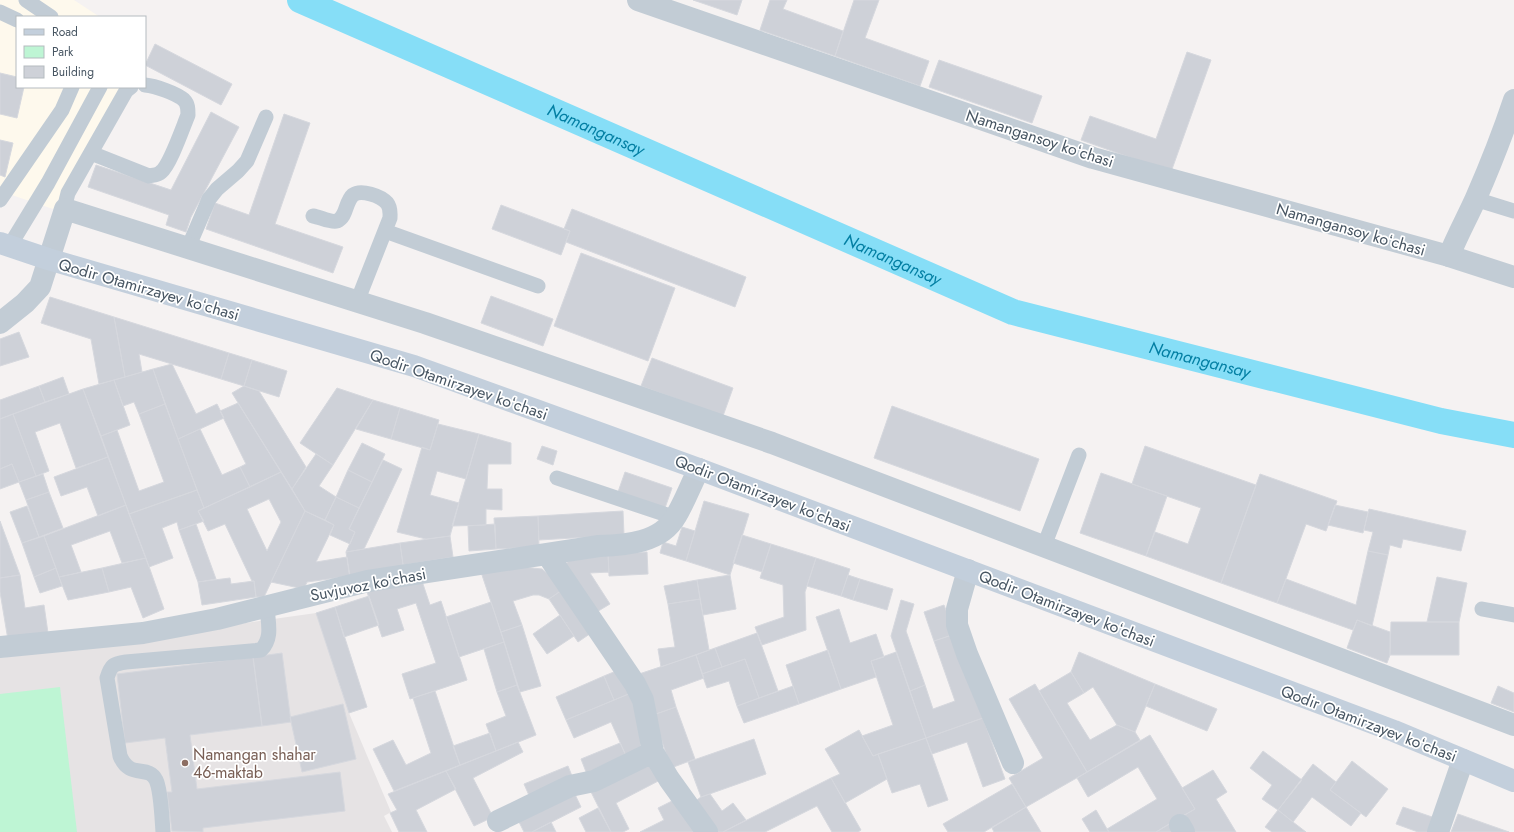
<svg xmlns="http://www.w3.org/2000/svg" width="1514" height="832" viewBox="0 0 1514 832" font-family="Jost,sans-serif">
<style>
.commercial{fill:#fef9ed}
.education{fill:#e6e3e4}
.green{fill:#bef5d4}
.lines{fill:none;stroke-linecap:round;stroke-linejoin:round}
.canal{stroke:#86def7;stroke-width:26}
.building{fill:#ced1d8;stroke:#d6d8de;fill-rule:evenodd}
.service{stroke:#c2ccd5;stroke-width:15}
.minor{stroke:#c2ccd5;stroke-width:22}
.tertiary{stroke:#c2ccd5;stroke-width:22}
.secondary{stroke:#c3cfdc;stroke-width:22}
.education-dot{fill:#8d6e63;stroke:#fff;stroke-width:1.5}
.labels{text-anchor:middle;stroke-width:3.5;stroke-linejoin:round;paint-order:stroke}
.street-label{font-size:16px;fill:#475562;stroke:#fff}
.education-label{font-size:16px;fill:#785e54;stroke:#fff;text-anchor:start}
.water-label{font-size:17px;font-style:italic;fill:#037fa3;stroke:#fff}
</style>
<rect width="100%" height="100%" fill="#f5f2f2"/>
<!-- commercial -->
<path class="commercial" d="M0,0H74L100,17H17V87H122L53,209L0,191Z"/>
<!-- education -->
<path class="education" d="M316,613L349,713L391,812L384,816L392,832H0V658Z"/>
<!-- green -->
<path class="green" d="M60,687L77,832H0V694Z"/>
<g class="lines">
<!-- canal -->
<path class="canal" id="s1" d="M300,0L1013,312L1441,421L1514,435"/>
</g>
<!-- building -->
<path class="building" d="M693,0H742L737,15Z
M770,0H787L783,9L843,31L835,56L760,30Z
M854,0H879L865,38L929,61L920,86L835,56Z
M155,44L232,84L221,105L145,65Z
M1187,52L1211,60L1171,172L1081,140L1090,116L1156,139Z
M939,60L1042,96L1032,123L929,87Z
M0,73L17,77V87H24L17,118L0,114Z
M211,112L239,127L191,217L186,232L166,225L169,215L88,187L96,165L171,190Z
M284,114L310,123L275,224L343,247L333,273L206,229L215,203L249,215Z
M0,140L13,143L5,177L0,175Z
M501,205L570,231L561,255L492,229Z
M572,209L746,277L735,307L566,242L570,231L564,229Z
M581,253L675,288L648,361L554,326Z
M491,296L553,319L543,346L481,323Z
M50,297L114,317L125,377L99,384L91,339L41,323Z
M114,317L229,353L221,379L139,354L142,372L125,377Z
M19,332L29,357L0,366V339Z
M229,353L252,360L244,386L221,379Z
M652,358L733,388L723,416L641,386Z
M252,360L287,371L279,397L244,386Z
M172,364L196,414L217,404L224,418L178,439L153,369Z
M153,369L165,404L139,414L134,402L123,406L114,380Z
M63,377L69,394L45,402L39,386Z
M114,380L130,425L101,436L83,389Z
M39,386L45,402L0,419V400Z
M244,386L259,391L306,467L292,489L232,393Z
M337,388L373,400L333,465L300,443Z
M83,389L108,457L76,468L60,423L35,432L49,471L36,476L13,414Z
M373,400L400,408L391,439L356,429Z
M238,403L281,472L250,487L240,467L246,464L220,411Z
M165,404L197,490L129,514L101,436L117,430L139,491L164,482L139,414Z
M892,406L1039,459L1020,511L874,458Z
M400,408L439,420L430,450L391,439Z
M13,414L36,476L19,482L12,464L0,469V419Z
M438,424L479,434L466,479L437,471L430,495L459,503L450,536L426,539L397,532L422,447L430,450Z
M200,429L222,475L240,467L250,487L204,508L178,439Z
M479,434L511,443V464H488L487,489H502V510L486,509V525L452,526Z
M362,443L385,454L372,482L348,470Z
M542,446L557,451L553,465L537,459Z
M1145,446L1256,485L1221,583L1146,556L1155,532L1188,544L1201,508L1132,484Z
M316,454L333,465L319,486L336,497L325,520L305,511L292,489Z
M108,457L126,505L98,516L87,487L61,496L54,477Z
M383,460L402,469L364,549L346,552L355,532L349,529Z
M12,464L19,482L0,489V469Z
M348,470L372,482L359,508L336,497Z
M281,472L305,511L264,597H256L254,581H252L225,524L208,531L198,511ZM269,499L281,522L267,551L247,509Z
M625,472L672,488L665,508L618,492Z
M1101,473L1167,496L1146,556L1080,533Z
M43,474L49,492L26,500L19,482Z
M1260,474L1337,501L1326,531L1306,524L1277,603L1221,583Z
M197,490L204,508L198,511L204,521L179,530L177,522L162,528L173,558L149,567L129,514Z
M49,492L63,528L39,537L26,500Z
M336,497L359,508L349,529L355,532L350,544L330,535L334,525L325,520Z
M704,501L749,514L730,575L686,561Z
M126,505L146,558L122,563L110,531L71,545L81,572L59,577L44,536Z
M1335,505L1368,512L1363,533L1328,525Z
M27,506L39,537L22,543L10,512Z
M1369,509L1466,531L1461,551L1403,539L1401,548L1390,545L1388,555L1368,551L1373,532L1364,530Z
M305,511L334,525L316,562L347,557L350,576L307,582L304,589L271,582Z
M623,511L624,535L539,540L538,516Z
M538,516L539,547L496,549L494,518Z
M0,521L20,575L0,578Z
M196,524L216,579L198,582L179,530Z
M495,524L496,549L469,551L468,526Z
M682,527L695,531L686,561L660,553L663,542L676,546Z
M742,535L771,544L762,572L733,563Z
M44,536L56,568L34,577L22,543Z
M450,536L453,557L403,565L400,543Z
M400,543L404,571L350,580L346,552Z
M771,544L816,558L805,592L806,630L762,645L755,627L784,617L783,585L760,578Z
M1368,551L1388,555L1372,626L1357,620L1353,630L1277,603L1286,579L1356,605Z
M647,552L648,574L609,576L608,554Z
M608,554L609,572L590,573L610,604L590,616L559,568L578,555Z
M146,558L164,609L143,618L131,587L109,592L102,568Z
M816,558L850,569L841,596L807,586Z
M523,567L542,569L565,588L549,599L539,595H533L513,601L522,625L501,632L480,569Z
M56,568L62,586L40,593L34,577Z
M102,568L109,592L68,600L59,577Z
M20,575L25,608L44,605L48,633L8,640L0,592V578Z
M420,575L430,605L441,601L467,680L410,699L402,674L436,663L416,603L397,609L404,630L382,637L367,592Z
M730,575L736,609L703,615L697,580Z
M848,575L860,579L853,600L841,596Z
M1437,577L1467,583L1459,622H1427Z
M230,578L231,584L254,581L256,597L202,605L198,582Z
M860,579L893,589L887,610L853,600Z
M697,580L700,599L668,604L664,586Z
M565,588L594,631L578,642L549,599Z
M369,596L379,625L344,637L335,607Z
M700,599L709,650L661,667L658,649L675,647L668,604Z
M901,600L914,604L906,631L925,685L910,691L891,636Z
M491,602L504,642L459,657L446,617Z
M944,605L955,634L934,641L924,612Z
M335,607L367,707L349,713L316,613Z
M839,609L850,643L876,634L884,657L871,661L876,677L841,689L816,617Z
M560,615L574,636L547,654L533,634Z
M1357,620L1390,632V655L1387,663L1347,648Z
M1391,622H1459V655H1390Z
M522,625L541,686L520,692L501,632Z
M757,633L778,691L759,698L745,659L722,667L715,648Z
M955,634L983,718L926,738L910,691L925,685L933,709L955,701L934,641Z
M504,642L517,685L497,692L484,649Z
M715,648L722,667L702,674L696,655Z
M828,650L841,689L799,704L786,665Z
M896,652L926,738L873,756L862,736L893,725L871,661Z
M1079,652L1155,684L1135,732L1117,725L1093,687L1084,693L1071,672Z
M282,653L291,722L262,726L253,657Z
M696,655L704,678L671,690L676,707L653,715L639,674Z
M253,657L262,726L190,735L197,789L340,772L345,811L203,828V832L172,831L167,792H172L165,738L125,743L117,674Z
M745,659L759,698L737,706L729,681L707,688L702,674Z
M621,669L631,693L614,700L604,676Z
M1071,672L1084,693L1067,703L1090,740L1117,725L1135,732L1140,740L1087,772L1039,691Z
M604,676L614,700L566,720L556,697Z
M1035,684L1087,772L1026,807L1009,778L1043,758L1009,699Z
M1155,684L1217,709L1207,731L1146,706Z
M517,685L536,735L496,751L486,724L506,716L497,692Z
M793,686L799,704L744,723L737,706Z
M1498,686L1514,693V712L1491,703Z
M435,691L460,765L394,791L373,749L393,740L406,765L431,753L413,698Z
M631,693L639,710L641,754L628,760L611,722L574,738L566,720Z
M343,704L356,759L302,772L290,717Z
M676,707L695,759L671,768L653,715Z
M983,718L1005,779L983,787L967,742L932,754L926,738Z
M859,730L873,756L878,754L887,779L845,803L831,778L840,774L825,749Z
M490,733L496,751L460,765L453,746Z
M1150,735L1195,809L1156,832H1109L1107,829L1157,799L1138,767L1088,797L1077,778Z
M926,738L948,800L928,807L920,784L892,793L878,754Z
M754,739L766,774L701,797L688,762Z
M518,742L523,752L473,778L493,817L474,826L446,771Z
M620,743L628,760L588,777L581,759Z
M1263,751L1302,780L1278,810L1262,799L1272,785L1250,768Z
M654,758L664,778L616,803L629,829L623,832H611L590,790Z
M1352,761L1388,789L1366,817L1330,790Z
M1313,764L1336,782L1330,790L1361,813L1351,826L1312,797L1293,822L1278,810Z
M568,766L574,781L531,800L524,784Z
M1213,770L1227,792L1216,799L1236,832H1187L1179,818L1195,809L1182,788Z
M446,771L456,789L416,810L427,832H399L390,813L397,810L388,794Z
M831,778L861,830L858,832H832L817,806L765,832H723Z
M1012,784L1026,807L984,832H948L943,824Z
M572,788L581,807L532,832H524L516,816Z
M710,794L722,811L733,803L746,820L723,832H712L691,804L701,797Z
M680,797L698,832H640L664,820L658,808Z
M1026,807L1041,832H994L992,828Z
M1403,807L1435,818L1429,832H1418L1396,824Z
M598,808L611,832H586L579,818Z
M1096,810L1107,829L1109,832H1090L1082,819Z
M1278,810L1293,822L1306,832H1272L1265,827Z
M1458,814L1509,832H1451Z
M551,822L556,832H532Z
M1169,824L1174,832H1156Z"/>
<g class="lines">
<!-- service -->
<path class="service" d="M26,0L51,17
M0,12L17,20
M91,153L149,176C154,175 158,175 161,172C170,165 183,127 188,115C188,109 188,104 184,100C176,93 155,86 145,85
M1475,199L1514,211
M0,200L62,110L72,87
M65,209L66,201L68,193L126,91L131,87
M313,216C320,217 331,223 337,221C347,217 345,202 353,195C361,189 381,196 387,203C391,208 390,213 390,218L357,302
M385,231L538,286
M9,247L48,183L100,87
M188,248L209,199L217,189L238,171L247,161L266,117
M557,478L676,518
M1044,546L1079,455
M1482,609L1514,615
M163,832C162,819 161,790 156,780C148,764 130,780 120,756L107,678C111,665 113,664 126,662L261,650C273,638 268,623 267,607"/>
<!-- minor -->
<path class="minor" d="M1449,256L1514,277
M0,323L25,303L40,287L65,209L425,323L772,443L1514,725
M547,554L635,684L643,700L653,752L669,779L707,832
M968,570L957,609V625L967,654L1013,763
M0,647L143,633L217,619L368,581L599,546C626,545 661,543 676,516C685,501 691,484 699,469
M498,821L570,786L594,781L653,752
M1180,825L1184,832
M1438,832L1463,760"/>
<!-- tertiary -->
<path class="tertiary" d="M638,0L1093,158L1449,256C1457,236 1467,218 1476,198C1490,166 1503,133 1514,100"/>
<!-- secondary -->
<path class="secondary" d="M0,243L48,259L414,366L699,469L1394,731L1514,781"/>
</g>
<!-- markers -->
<circle class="education-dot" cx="185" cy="763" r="4"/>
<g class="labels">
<!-- street labels -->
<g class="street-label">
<text transform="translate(1040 138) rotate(18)" y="6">Namangansoy koʻchasi</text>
<text transform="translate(1351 229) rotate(16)" y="6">Namangansoy koʻchasi</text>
<text transform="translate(149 289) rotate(16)" y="6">Qodir Otamirzayev koʻchasi</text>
<text transform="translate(459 384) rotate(19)" y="6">Qodir Otamirzayev koʻchasi</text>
<text transform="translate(763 493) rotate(21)" y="6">Qodir Otamirzayev koʻchasi</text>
<text transform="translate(368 584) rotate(-11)" y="6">Suvjuvoz koʻchasi</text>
<text transform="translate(1067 608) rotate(21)" y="6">Qodir Otamirzayev koʻchasi</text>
<text transform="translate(1369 723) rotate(21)" y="6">Qodir Otamirzayev koʻchasi</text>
</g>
<!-- education labels -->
<g class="education-label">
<text x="193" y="760">Namangan shahar<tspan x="193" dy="18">46-maktab</tspan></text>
</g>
<!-- water labels -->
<g class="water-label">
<text dy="6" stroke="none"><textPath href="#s1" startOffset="323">Namangansay</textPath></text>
<text dy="6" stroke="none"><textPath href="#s1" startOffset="647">Namangansay</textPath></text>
<text dy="6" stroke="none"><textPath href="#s1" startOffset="971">Namangansay</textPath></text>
</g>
</g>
<!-- legend -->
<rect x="16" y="16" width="130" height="72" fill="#ffffff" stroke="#b5bbc0"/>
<rect x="24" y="29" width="20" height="6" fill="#c3cfdc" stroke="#b5bbc0"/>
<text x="52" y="36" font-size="12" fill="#475562">Road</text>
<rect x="24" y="46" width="20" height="12" fill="#bef5d4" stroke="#b5bbc0"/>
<text x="52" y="56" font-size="12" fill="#475562">Park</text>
<rect x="24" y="66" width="20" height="12" fill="#ced1d8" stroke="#b5bbc0"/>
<text x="52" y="76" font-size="12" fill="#475562">Building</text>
</svg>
